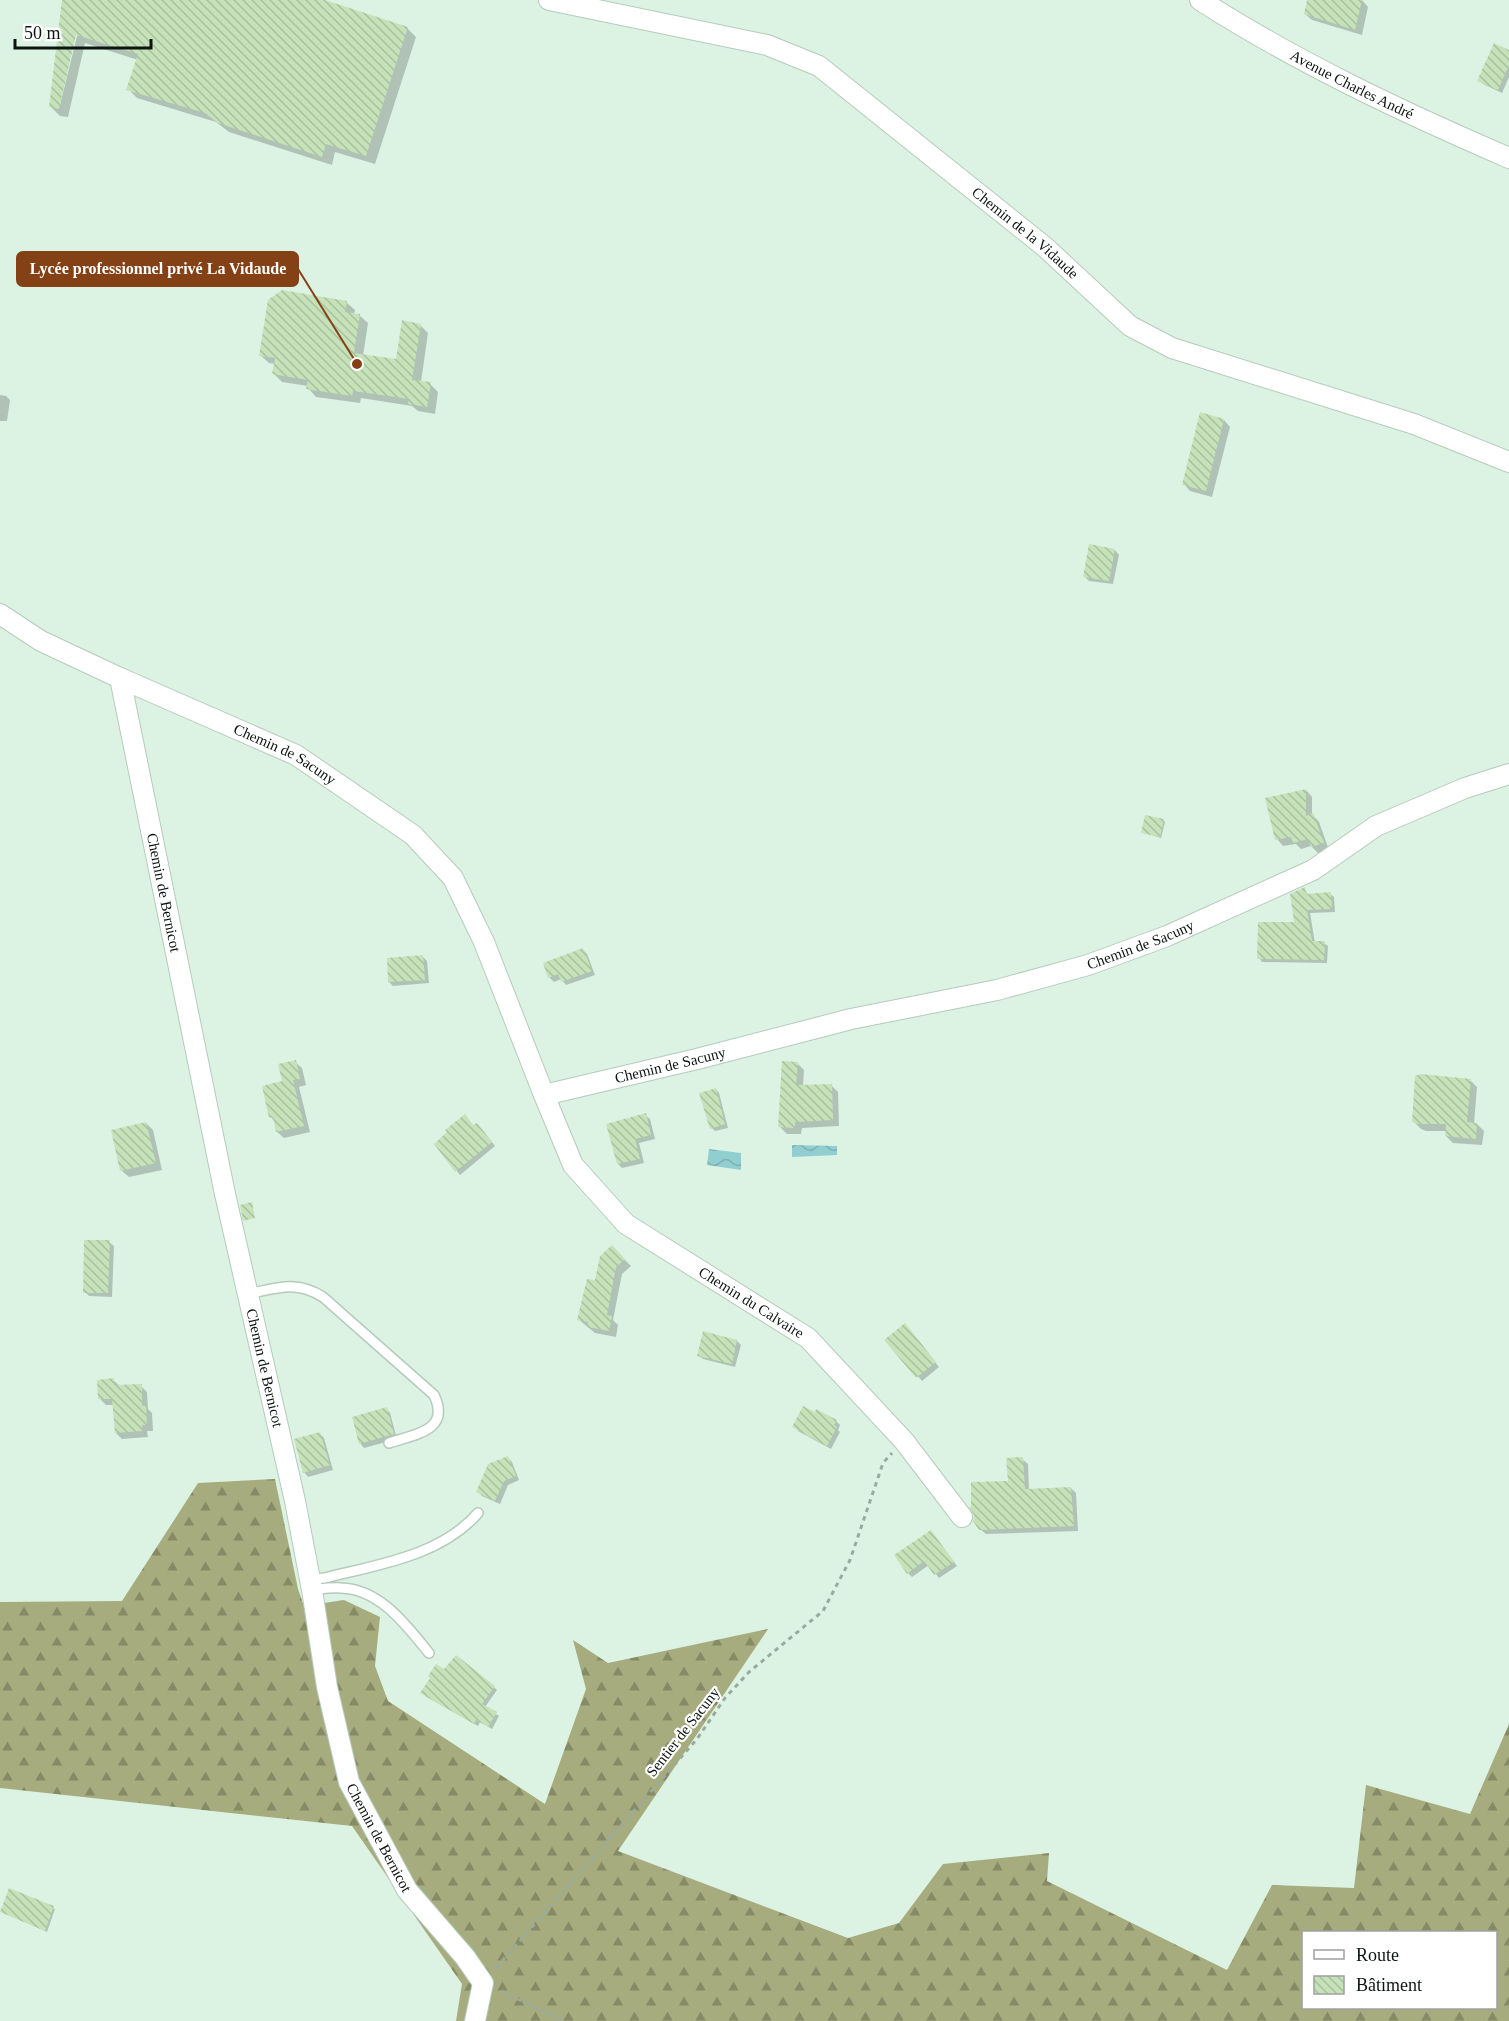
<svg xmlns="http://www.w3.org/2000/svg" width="1509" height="2021" viewBox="0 0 1509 2021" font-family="'Times New Roman',serif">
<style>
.forest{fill:url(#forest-firs);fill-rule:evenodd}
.water{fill:url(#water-waves)}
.shadow{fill:#0003;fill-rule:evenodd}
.building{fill:url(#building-back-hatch)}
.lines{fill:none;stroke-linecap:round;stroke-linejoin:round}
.lane-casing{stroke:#b5cbbc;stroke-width:12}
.street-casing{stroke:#b5cbbc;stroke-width:22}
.path{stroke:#99ab9f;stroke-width:3;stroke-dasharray:4.5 4.5;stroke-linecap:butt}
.lane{stroke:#fff;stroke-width:9}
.street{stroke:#fff;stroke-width:20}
.labels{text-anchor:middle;stroke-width:4.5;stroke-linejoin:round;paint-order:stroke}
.street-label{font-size:15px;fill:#0c140f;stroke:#fff}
.leader{fill:none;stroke:#854116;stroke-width:2}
.callout-dot{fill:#854116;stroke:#fff;stroke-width:2}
.callout{fill:#854116;stroke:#854116;stroke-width:2}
.callout-label{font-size:16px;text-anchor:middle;font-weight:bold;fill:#fff}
</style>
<defs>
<pattern id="forest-firs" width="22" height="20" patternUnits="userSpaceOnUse" patternTransform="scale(1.5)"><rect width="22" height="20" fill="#a7ac7f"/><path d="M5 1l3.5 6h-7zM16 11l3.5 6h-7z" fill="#868b66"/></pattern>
<pattern id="water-waves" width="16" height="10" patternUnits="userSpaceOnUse" patternTransform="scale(1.5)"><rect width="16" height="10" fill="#91ced1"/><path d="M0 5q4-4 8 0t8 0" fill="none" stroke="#7cb0b2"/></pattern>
<pattern id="building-back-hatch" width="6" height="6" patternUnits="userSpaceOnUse" patternTransform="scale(1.5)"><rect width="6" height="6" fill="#c6e2b9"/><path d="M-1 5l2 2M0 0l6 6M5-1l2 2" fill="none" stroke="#a9c19e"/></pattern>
</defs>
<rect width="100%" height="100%" fill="#dcf3e4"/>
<!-- forest -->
<path class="forest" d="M275,1479L298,1589L304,1606L344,1600L380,1617L375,1666L388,1701L545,1804L586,1689L573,1640L608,1663L768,1629L618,1851L848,1938L899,1923L943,1864L1049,1853L1047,1881L1227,1970L1272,1885L1354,1888L1366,1785L1470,1814L1509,1724V2021H456L462,1984L352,1826L0,1788V1602L122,1601L198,1483ZM1304,1932H1496V2008H1304Z"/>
<!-- water -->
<path class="water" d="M792,1145L837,1146V1155L792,1157Z
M709,1149L741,1153V1170L707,1165Z"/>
<!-- shadow -->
<path class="shadow" d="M63,0H320L407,28L416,37L375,164L335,152L332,165L229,132L216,122L137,98L128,89L138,60L85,43L68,117L60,116L51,107ZM76,27L79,28L60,105V98Z
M1308,0H1362L1368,7L1362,35L1312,20L1305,14Z
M1509,52V77L1502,93L1483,84L1479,80Z
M346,302L355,310L354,314L359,315L368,323L363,356L397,361L420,325L428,333L421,382L430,384L438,392L435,414L418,411L412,406L361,398L360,403L316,397L308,388V386L282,382L274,374L275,364L269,363L260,355Z
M0,395L6,396L10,400L7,421H0Z
M1224,420L1230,427L1212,497L1190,491L1184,484Z
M1115,550L1119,555L1113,584L1089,581L1084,576Z
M1306,790L1312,797V814L1319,822L1329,850L1318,853L1311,846L1301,849L1296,844L1283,846L1277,839Z
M1163,820L1165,822L1161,838L1142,832Z
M1304,889L1308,895L1330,894L1334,897L1335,912L1310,913L1315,943H1324L1328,946L1327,963L1262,962L1259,958L1295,923Z
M583,950L587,954L595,975L566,985L561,979L554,982L549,977Z
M423,957L427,961L429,983L393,986L389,982Z
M295,1062L302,1068L306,1085L299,1087L310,1132L284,1138L277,1132L275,1122L271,1117Z
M797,1063L804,1070L803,1086L831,1085L838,1092L839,1126L802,1128L801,1134H787L780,1127Z
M1470,1080L1477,1087L1474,1124H1477L1484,1131L1482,1145L1453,1143L1446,1136L1447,1131H1426L1421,1129L1414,1122Z
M716,1089L719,1093L728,1128L715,1131L712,1128Z
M645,1115L650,1119L655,1139L639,1143L644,1163L622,1168L618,1164Z
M146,1123L153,1130L162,1170L129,1177L122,1171L113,1131Z
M474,1127L481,1128L495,1146L460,1175L436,1144Z
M109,1242L114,1246L112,1297L89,1296L85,1292Z
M612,1247L631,1266L622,1274L613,1320L618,1325L616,1337L595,1333L578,1319Z
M909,1329L939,1367L922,1381L887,1340Z
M737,1341L741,1345L735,1367L703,1359L698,1355Z
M113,1380L120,1386H141L147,1392L148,1409L152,1413L153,1431H147L148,1437L122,1439L116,1433L114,1405H106L100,1399Z
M386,1408L390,1413L397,1439L364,1448L360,1443Z
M836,1421L840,1425L838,1430L840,1432L831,1449L798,1431L794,1426Z
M319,1433L324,1438L333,1470L308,1477L304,1472Z
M508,1458L512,1462L519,1480L508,1485L500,1504L482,1496L478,1492Z
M1022,1459L1028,1464L1029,1490L1071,1488L1076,1493L1078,1531L986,1534L980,1529Z
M935,1536L957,1566L939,1578L929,1565L912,1577L908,1573Z
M445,1671L494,1687L497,1690L485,1707L499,1716L492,1729L480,1722L478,1726L425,1696L432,1678Z
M9,1890L55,1909L47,1932L1,1911Z"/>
<!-- building -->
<path class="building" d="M62,0H325L408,27L366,156L326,144L322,157L218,123L205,113L126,90L138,54L76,35L59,109L49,107Z
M1307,0H1362L1355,30L1304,14Z
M1494,43L1509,50V65L1498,90L1477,81Z
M282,290L347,301L345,312L360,314L354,353L396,359L402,320L421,324L412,380L431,382L427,407L408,404L409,399L353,391L352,396L306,389L308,380L272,374L275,358L259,356L268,300Z
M1200,412L1224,419L1206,491L1182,485Z
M1089,544L1115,549L1109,581L1083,577Z
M1306,789V816L1313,813L1324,843L1311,847L1308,839L1293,843L1291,837L1275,840L1265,798Z
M1145,815L1164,819L1160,837L1141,833Z
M1305,887L1306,894L1331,892L1332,909L1307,910L1312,941H1325L1324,960L1257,959L1258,922H1294L1290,894Z
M583,948L592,971L561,982L558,974L548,978L543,963Z
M423,955L425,980L388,982L387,958Z
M296,1060L300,1079L293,1080L304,1126L276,1132L273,1117L269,1118L262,1086L282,1081L278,1064Z
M782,1061L798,1062L796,1085L832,1084L833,1120L795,1122V1128L778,1127Z
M1421,1074L1471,1079L1467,1122L1477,1123L1476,1139L1445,1136L1446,1124H1418L1412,1122L1415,1076Z
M716,1088L725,1124L710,1129L699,1093Z
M646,1113L651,1135L635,1139L640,1159L617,1164L606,1124Z
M465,1114L473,1125L477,1123L492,1142L455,1172L434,1144L447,1132L445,1130Z
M146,1122L156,1163L120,1171L111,1130Z
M252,1202L255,1218L243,1221L240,1205Z
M84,1240H110L108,1293H83Z
M612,1245L625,1259L616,1267L607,1315L612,1316L609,1331L587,1327L588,1322L577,1320L587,1279L595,1280L600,1256Z
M905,1323L936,1362L916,1378L884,1340Z
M703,1331L737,1340L732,1364L697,1356Z
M114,1378V1385L142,1384V1406L146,1405L147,1425H142L143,1431L115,1433L112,1399H98L97,1380Z
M803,1406L815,1412L816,1409L837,1420L834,1425L837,1427L827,1446L792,1427Z
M387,1407L394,1434L359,1444L352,1417Z
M320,1432L330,1465L303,1473L294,1439Z
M508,1456L516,1476L504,1481L495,1501L476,1492L488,1464Z
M1023,1457L1025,1489L1071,1487L1074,1526L979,1530L973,1521L974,1515L969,1507H971V1482L1008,1481L1006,1458Z
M931,1530L954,1562L934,1575L924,1561L907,1574L894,1555Z
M456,1655L495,1686L482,1704L497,1712L488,1727L476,1720L474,1724L420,1693L430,1678L428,1676L436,1664L444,1669Z
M9,1888L54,1906L45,1931L0,1912Z"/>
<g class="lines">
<defs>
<path id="lane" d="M248,1294C277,1288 296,1280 323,1297L434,1395C451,1431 415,1434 389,1443
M310,1579L325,1578C376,1565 441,1556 478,1513
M312,1590C321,1589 331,1587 341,1588C380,1589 406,1625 429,1653"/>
<g id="street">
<path id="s1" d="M549,0L767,45L819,66L1045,247L1130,326L1172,348L1414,424L1509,462"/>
<path id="s2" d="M1200,0C1298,63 1403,112 1509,158"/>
<path id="s3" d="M0,614L41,641L120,678L296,755L413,835L453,878L484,942L544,1095L697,1059L851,1019L997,990L1088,965L1167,936L1313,870L1376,826L1465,788L1509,774"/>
<path id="s4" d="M120,678L225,1194L295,1501L312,1590L327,1687L349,1782L407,1890L465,1957L483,1983L475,2021"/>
<path id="s5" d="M544,1095L573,1165L626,1224L808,1338L904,1441L962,1517"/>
</g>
</defs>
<!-- lane casing -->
<use href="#lane" class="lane-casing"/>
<!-- street casing -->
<use href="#street" class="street-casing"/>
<!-- path -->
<path class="path" d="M496,1968L697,1739L725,1698L749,1672L823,1611L850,1560L883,1463L892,1453
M501,1991L564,2021"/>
<!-- lane -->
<use href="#lane" class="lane"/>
<!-- street -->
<use href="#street" class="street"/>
</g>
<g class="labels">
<!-- street labels -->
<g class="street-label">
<text dy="5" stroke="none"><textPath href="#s2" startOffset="174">Avenue Charles André</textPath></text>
<text dy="5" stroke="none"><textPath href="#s1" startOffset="544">Chemin de la Vidaude</textPath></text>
<text dy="5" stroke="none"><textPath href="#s3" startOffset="318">Chemin de Sacuny</textPath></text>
<text dy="5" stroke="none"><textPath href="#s4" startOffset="219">Chemin de Bernicot</textPath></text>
<text dy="5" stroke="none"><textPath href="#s3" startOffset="1380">Chemin de Sacuny</textPath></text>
<text dy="5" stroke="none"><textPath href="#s3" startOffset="894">Chemin de Sacuny</textPath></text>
<text dy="5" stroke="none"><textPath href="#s5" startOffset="303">Chemin du Calvaire</textPath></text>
<text dy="5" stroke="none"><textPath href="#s4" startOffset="705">Chemin de Bernicot</textPath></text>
<text transform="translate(683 1732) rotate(-52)" y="5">Sentier de Sacuny</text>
<text dy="5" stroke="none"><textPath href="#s4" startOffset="1191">Chemin de Bernicot</textPath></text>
</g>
</g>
<!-- callouts -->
<path class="leader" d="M357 364L298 269"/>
<circle class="callout-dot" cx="357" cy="364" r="6"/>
<rect class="callout" x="17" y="252" width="281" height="34" rx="6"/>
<g class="callout-label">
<text x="158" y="274">Lycée professionnel privé La Vidaude</text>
</g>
<!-- legend -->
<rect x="1302" y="1931" width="195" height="78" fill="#ffffff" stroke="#9ea19f" stroke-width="1.5"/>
<rect x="1314" y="1950" width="30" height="9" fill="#ffffff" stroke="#9ea19f" stroke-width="1.5"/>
<text x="1356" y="1961" font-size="18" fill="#0c140f">Route</text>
<rect x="1314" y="1976" width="30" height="18" fill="url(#building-back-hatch)" stroke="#9ea19f" stroke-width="1.5"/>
<text x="1356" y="1991" font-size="18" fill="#0c140f">Bâtiment</text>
<!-- scale -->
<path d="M15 39v9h136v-9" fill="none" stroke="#0c140f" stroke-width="3"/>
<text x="24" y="39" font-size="18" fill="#0c140f" stroke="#ffffff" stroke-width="4.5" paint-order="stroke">50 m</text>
</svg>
